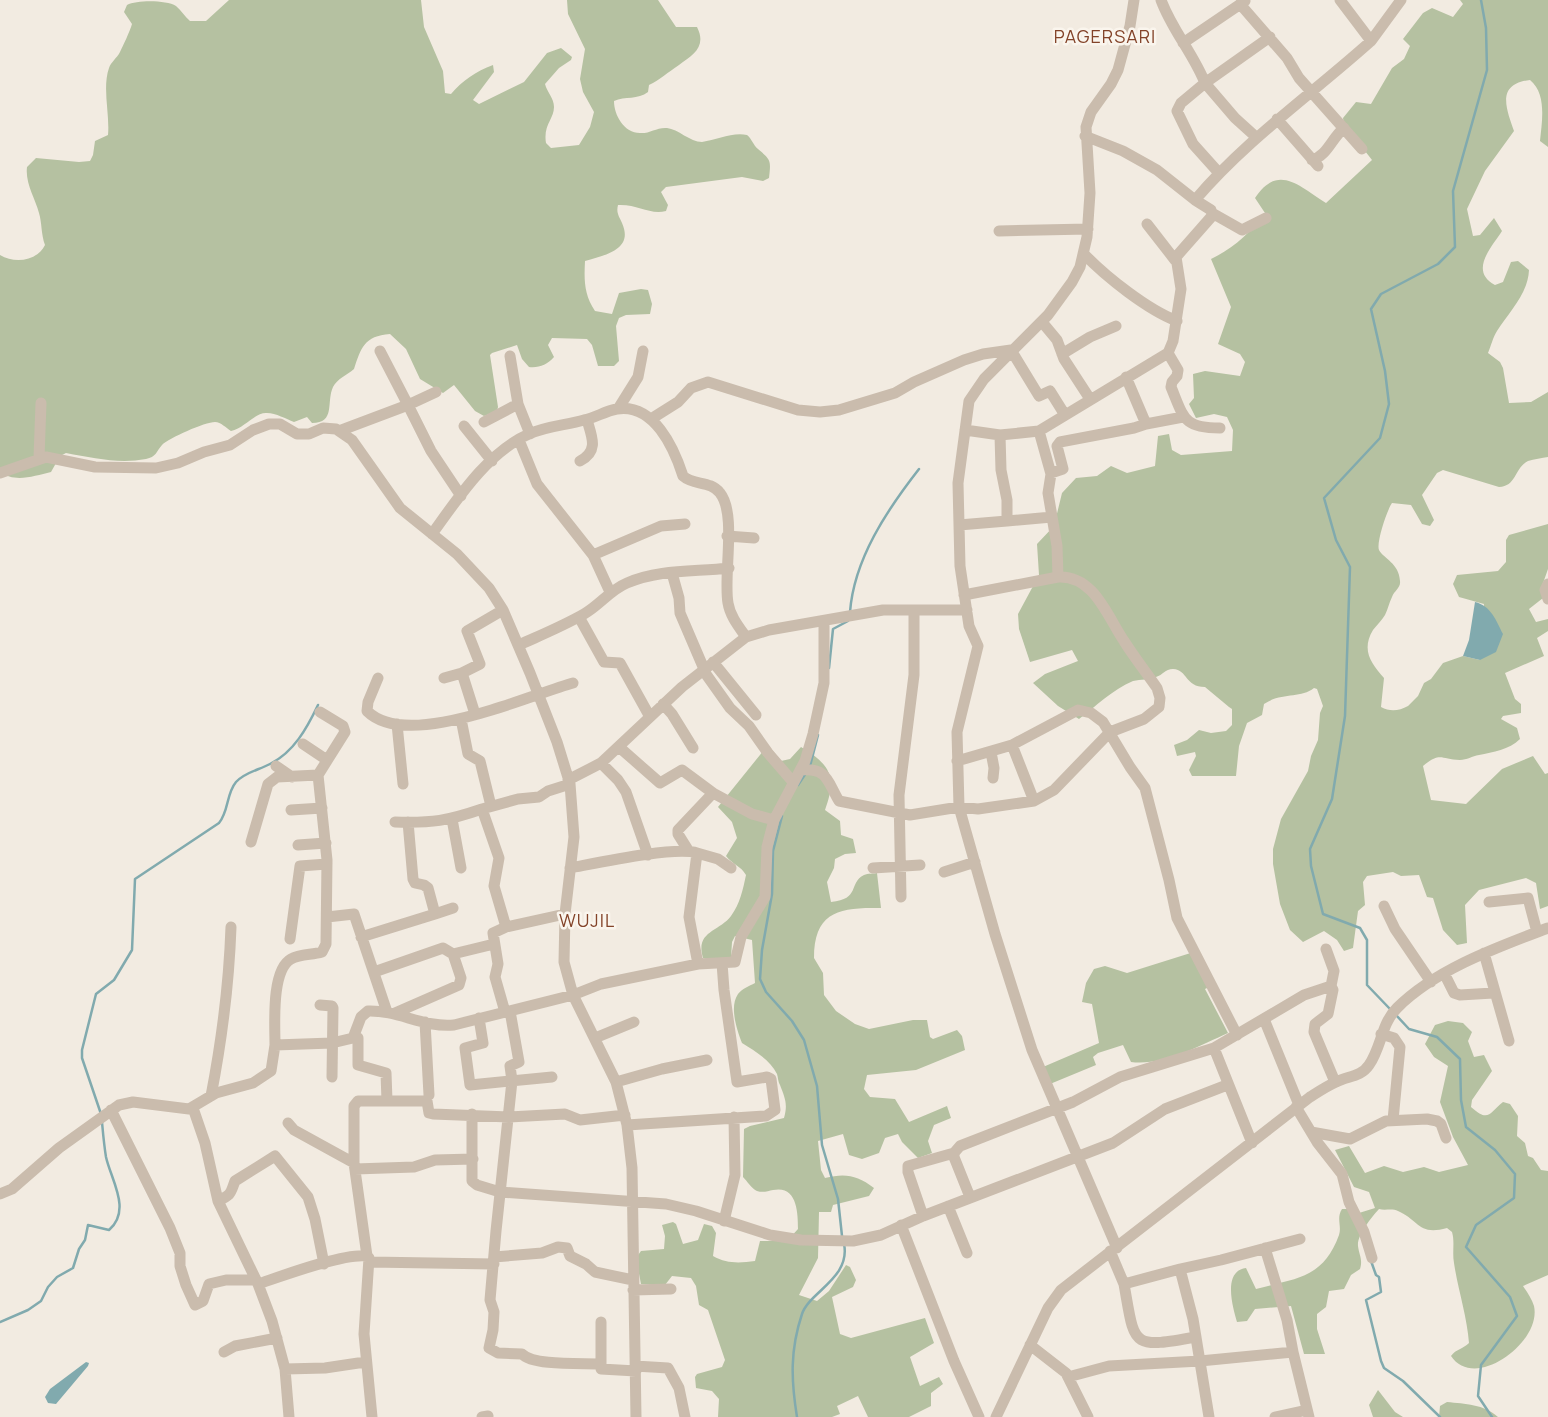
<svg xmlns="http://www.w3.org/2000/svg" width="1548" height="1417" viewBox="0 0 1548 1417" font-family="Manrope,sans-serif">
<style>
.green{fill:#b5c1a1}
.water{fill:#81aaae}
.lines{fill:none;stroke-linecap:round;stroke-linejoin:round}
.stream{stroke:#81aaae;stroke-width:2.5}
.minor{stroke:#cabcad;stroke-width:11}
.labels{text-anchor:middle;stroke-width:5;stroke-linejoin:round;paint-order:stroke}
.quarter-label{font-size:18px;letter-spacing:1px;fill:#834329;stroke:#faf5ed}
</style>
<rect width="100%" height="100%" fill="#f2ebe1"/>
<!-- green -->
<path class="green" d="M229,0H421L424,27L443,71L445,93L451,94C462,81 476,71 493,65L494,72L473,100L479,104L524,82L547,53L561,48L572,57L571,60L559,68L545,84C547,92 554,98 554,107C554,119 543,125 546,143L551,148L579,145L590,127L594,112L583,92L580,79L585,49L568,14L567,0H658L676,27H697C707,47 693,55 679,65C668,72 660,80 649,85L648,92C638,100 625,96 614,101C614,115 624,133 640,133C649,134 657,127 667,128C678,129 690,142 702,142C717,140 732,132 747,135C752,139 753,145 758,149C771,160 771,160 769,178L763,181L742,177L666,187L661,192L668,205L666,211C649,215 638,204 618,205C616,213 619,216 622,223C634,250 605,255 585,261C584,280 584,295 595,311L612,314L619,293L641,289L648,290L652,304L650,314L626,315L619,318L616,326L619,361L614,366H598L592,345L587,339L552,338L548,345L554,357C547,365 539,368 529,367L522,359L517,345L492,353L490,355L498,407L497,411L484,416L475,411L454,385L443,393L420,379L406,349L390,334C364,336 361,348 354,369C347,375 337,379 333,387C326,402 336,423 312,423L307,417L294,422C286,419 276,413 267,413C255,412 245,428 231,431C226,428 221,422 215,422C205,422 169,438 162,445C156,452 156,457 146,459C119,464 93,458 66,453L60,456L51,472C34,476 15,483 0,472V255C15,264 37,261 45,245C41,234 42,223 39,213C35,198 25,183 27,167L36,158L79,162L90,161L93,155L95,141L108,135C110,114 102,88 109,68C111,62 117,58 120,52C123,46 130,31 132,24L124,12L127,5C137,0 166,0 176,6C181,10 185,17 190,21H206Z
M1460,0H1548V147L1540,141C1542,121 1547,94 1530,80C1496,84 1506,108 1514,131L1485,171L1467,209L1473,236L1480,235L1494,218L1502,231C1491,248 1469,271 1495,285L1503,282L1511,262L1518,261L1529,270C1528,294 1509,312 1497,331C1493,337 1491,346 1488,353L1500,362L1503,368L1509,403L1531,402L1548,392V457C1542,458 1534,459 1528,461C1514,468 1517,486 1499,487L1443,470L1437,473L1422,495L1434,520L1430,526L1422,524L1411,505L1392,503C1387,510 1376,543 1379,550C1384,559 1399,563 1400,581C1401,588 1394,591 1392,597C1389,603 1388,609 1385,615C1382,620 1377,625 1373,630C1361,650 1371,663 1384,678L1381,707C1390,712 1399,711 1408,706L1418,696L1424,683L1431,679L1443,663L1463,656L1480,660L1484,604L1459,597L1453,584L1457,575L1498,571L1506,562V540L1509,535L1548,524V569L1542,586L1543,598L1529,609L1536,622L1548,619V631L1537,638L1544,656L1505,673L1515,699L1521,704V713L1503,716L1501,719L1517,728L1520,739C1509,750 1493,752 1479,755C1472,756 1467,760 1460,760C1441,760 1441,751 1423,766L1431,800L1466,804L1502,769L1533,756L1545,774L1548,773V906L1540,909L1536,883L1526,878L1479,890L1465,905L1467,943L1457,945L1443,930L1433,898L1427,897L1419,875L1401,876L1393,872L1367,876L1363,882L1365,905L1358,911L1353,948L1344,951L1337,940L1324,931L1303,942L1290,930L1280,904L1273,864V849L1281,819L1308,771L1311,756L1318,740L1320,713L1323,706L1317,689L1314,688C1300,699 1281,692 1264,704L1262,715L1247,723L1239,746L1236,776H1192L1189,770L1196,756L1195,752L1177,756L1174,745L1187,740L1199,730L1211,733L1226,731L1232,725V709L1229,707L1205,687C1185,687 1188,670 1173,669C1165,669 1163,675 1156,677C1149,680 1141,679 1133,681C1113,689 1095,707 1079,719L1058,706L1033,683L1045,674L1078,661L1072,650L1030,662L1019,629L1018,614L1039,575L1037,544L1054,526L1062,493L1076,478L1097,476L1111,466L1127,473L1155,466L1158,436L1169,434L1172,450L1181,455L1232,451L1233,430L1227,417L1214,414L1196,418L1189,404L1194,398L1193,374L1205,371L1240,376L1245,362L1240,354L1218,344L1231,307L1211,259C1234,248 1250,233 1265,213L1255,198C1278,163 1299,186 1326,203L1372,160L1344,124L1343,118L1356,102L1371,104L1392,68L1404,59L1410,46L1403,39L1423,13L1432,8L1453,17L1463,4Z
M768,745L781,761L790,759L801,747C831,765 837,777 825,810L840,821L841,835L853,839L856,853L845,854L835,859L834,868L827,882L831,902C861,899 848,883 864,875C868,873 874,874 877,873L881,908C840,907 814,911 814,958L823,973L824,995L836,1011L855,1024L869,1029L913,1020H927L930,1037L933,1039L957,1030L962,1036L965,1050L916,1070L867,1075L864,1089L870,1097L895,1099L909,1122L947,1106L951,1118L934,1125L928,1141L932,1153L918,1158L902,1142L898,1134L885,1138L879,1153L862,1159L849,1155L843,1134L818,1141L821,1170L825,1178C845,1173 857,1175 874,1188L869,1196L833,1205L831,1212H819L818,1258L799,1295L817,1301L829,1291L846,1265L850,1267L856,1280L853,1287L832,1297L840,1334L851,1338L925,1318L934,1343L910,1357L920,1386L939,1377L943,1384L931,1393V1406L909,1417H868L858,1396L837,1406L840,1414L832,1417H718L719,1399L712,1391L696,1388L695,1377L697,1374L722,1367L725,1360L708,1310L699,1305L696,1286L691,1278L672,1276L665,1285L641,1284L636,1258L641,1251L664,1249L665,1236L662,1225L673,1222L676,1224L683,1244L698,1240L704,1224L712,1226L716,1233L713,1256C727,1264 740,1263 755,1261L760,1241H787L798,1229C798,1212 797,1185 773,1190C768,1191 763,1193 757,1191C752,1189 747,1181 743,1177L744,1129L750,1126L784,1118C788,1104 785,1098 780,1085C778,1082 778,1077 777,1074C770,1060 755,1051 742,1043C737,1030 729,1007 738,994C742,989 749,986 755,983L752,940L735,936L732,942L731,958L711,960L703,958C695,931 719,932 731,916C740,904 743,889 746,875C741,866 732,864 726,856L737,838L732,822L718,807Z
M1197,951L1213,985L1205,989L1228,1033C1199,1046 1163,1066 1131,1062L1123,1045L1098,1053L1093,1057L1096,1065L1050,1084L1043,1067L1099,1043L1092,1004L1082,1002L1086,983L1094,969L1105,966L1127,973Z
M1448,1021L1463,1023L1472,1032L1468,1041L1474,1057L1484,1055L1492,1071L1472,1100L1471,1107C1489,1123 1489,1113 1503,1102L1510,1104L1518,1116L1517,1136L1525,1143L1528,1156L1533,1158L1541,1170L1548,1171V1275L1523,1286C1527,1292 1532,1299 1534,1306C1542,1342 1475,1392 1451,1356C1456,1349 1463,1349 1469,1343C1467,1316 1458,1290 1454,1263C1452,1252 1455,1242 1452,1232L1447,1228C1418,1236 1419,1220 1398,1211C1392,1208 1385,1211 1379,1209C1371,1218 1357,1235 1358,1246C1359,1255 1363,1259 1360,1269L1351,1275L1344,1289L1329,1291L1326,1307L1317,1314V1329L1325,1354H1304L1291,1306L1255,1309L1247,1321L1237,1322C1233,1308 1222,1271 1246,1268L1256,1289C1296,1278 1323,1279 1339,1235C1342,1226 1336,1218 1342,1209H1356L1359,1213L1375,1208L1369,1192L1354,1187L1335,1150L1349,1146L1365,1173L1384,1166L1403,1172L1424,1167L1439,1172L1468,1165L1453,1137L1440,1102L1448,1066L1434,1057L1425,1044L1435,1025Z
M1378,1390L1395,1412L1403,1417H1373L1369,1405Z
M1447,1402C1465,1404 1484,1404 1498,1417H1439L1440,1406Z"/>
<!-- water -->
<path class="water" d="M1475,602C1491,606 1496,620 1503,634L1496,652L1480,660L1463,656L1469,640Z
M86,1362L89,1363L88,1366L56,1404L48,1403L45,1397L50,1389Z"/>
<g class="lines">
<!-- stream -->
<path class="stream" d="M850,612C854,559 887,510 919,469
M829,668L833,629L848,621
M810,766L818,735
M798,785L806,773
M782,816L773,851L772,894L762,950L760,979L766,992L792,1021L804,1040L817,1086L822,1145L838,1199L842,1236
M1390,1009L1367,985V940L1360,928L1323,914L1311,866L1310,849L1332,799L1345,716L1350,567L1336,540L1324,498L1380,438L1389,404L1385,371L1371,309L1381,294L1438,264L1455,247L1453,191L1487,70L1486,28L1481,0
M1396,1015L1409,1029L1437,1037L1460,1059L1461,1100L1466,1127L1495,1150L1515,1174L1514,1198L1476,1225L1466,1247L1510,1297L1517,1316L1481,1365L1478,1396L1492,1417
M101,1114L82,1058V1050L96,994L114,980L132,950L135,879L219,823C229,811 226,794 236,782C245,772 259,770 270,764C294,752 307,728 318,705
M1371,1261L1376,1275L1379,1277L1381,1292L1366,1300L1381,1361L1384,1368L1403,1381L1440,1417
M0,1322L28,1310L41,1301L48,1287L57,1277L73,1268L79,1249L85,1240L88,1225L109,1230C132,1210 111,1180 106,1157C104,1145 103,1133 102,1122
M797,1417C791,1380 790,1350 802,1314C809,1292 851,1278 844,1244"/>
<!-- minor -->
<path class="minor" d="M1161,0C1172,30 1193,53 1205,83L1181,103L1177,111L1193,144L1219,173
M1340,0L1371,41L1401,0
M1240,4L1287,58L1299,78L1362,149
M1183,43L1245,1
M1277,119L1318,166
M1085,136L1123,151L1157,170L1195,200C1247,139 1312,94 1371,41
M1256,137L1235,118L1205,83L1270,37
M1312,160C1328,155 1331,139 1344,128
M1212,213L1242,230L1266,218
M1147,224L1175,260
M999,231L1088,229
M1084,254C1106,277 1148,310 1177,321
M1042,322L1057,340L1064,359L1090,399
M380,351L408,405L436,392
M1168,353L1178,370L1177,376L1172,382L1171,387C1184,418 1183,428 1220,428
M1062,354L1090,337L1116,326
M510,356L518,404L530,434
M618,409L638,377L643,351
M651,419L678,402L691,388L708,382L798,410L820,412L839,410L895,393L914,382L964,360L983,354L1011,350L1039,396L1050,391L1065,415
M484,422L518,404
M1146,424L1183,417
M464,426L492,461
M965,430L1000,435L1039,431L1168,353L1173,341L1181,289L1176,257L1212,216L1211,210L1195,200
M339,431L408,405L431,451L461,496
M1039,431L1051,474L1048,493L1057,546L1058,577
M519,440L537,484L593,555
M39,458L41,403
M580,461C599,451 592,437 587,420
M0,473L46,457L95,467L156,468L178,463L204,452L230,445L253,430L269,424H280L297,434H309L323,428L336,429L352,440L400,508L457,554L489,588L503,610L530,673L557,742L570,784L574,837L565,914L564,962L573,995L616,1082L627,1125L632,1168L636,1417
M1051,473L1063,469L1057,446L1060,442L1134,428L1146,424L1126,377
M1007,521L1052,517
M959,525L1007,521V500L1001,470L1000,435
M432,534C458,498 488,452 529,434C546,426 567,425 584,420C595,418 605,411 617,409C654,403 674,448 683,476C694,486 710,480 720,493C737,514 723,576 728,603C730,616 739,627 746,637
M727,536L754,538
M672,573L679,598L680,613L704,669
M1548,584L1545,590L1548,599
M610,592L593,555L661,526L685,524
M579,617L604,662L620,663L650,717
M519,645C541,635 563,626 584,614C600,605 610,590 627,583C659,569 695,572 729,568
M713,662L756,715
M703,670L730,708L749,726L768,753L793,782
M378,678L368,702L367,711C407,751 526,696 573,683
M444,678L462,673
M663,704L672,714L693,748
M475,714L462,673L480,664L467,631L503,610
M461,719L468,754L480,761L491,806
M397,724L403,784
M303,744L327,760
M1012,745L1034,801
M619,747L660,783L682,770L713,793L678,830V834L688,850
M991,752L994,768L993,778
M957,761L1012,745L1078,710L1091,713L1103,722L1130,767L1145,788L1169,880L1177,918L1237,1035
M601,763L618,780L626,792L648,855
M276,766L292,777
M801,770C828,768 827,781 839,801L910,815L959,807L978,809L1034,801L1054,790L1110,732L1144,719L1159,707L1160,698L1157,688C1146,672 1134,657 1124,641C1107,616 1094,575 1058,577L964,595
M318,775L345,732L343,726L320,712
M568,780L601,763L682,687L746,637L769,630L883,610H967
M713,793L752,814L774,820
M291,810L322,808
M452,819L461,868
M395,822C433,823 447,821 482,809
M251,842L268,784L277,777L318,775L327,860L326,944L322,952C312,955 300,954 291,959C271,970 275,1025 275,1045
M298,845L326,843
M697,853L718,859L731,868
M873,868L920,865
M944,872L975,862
M901,897L899,795L914,675V611
M1489,902L1528,898L1537,932
M1384,906L1395,929L1431,982
M435,914L453,908
M565,914L506,927L494,886L499,858L482,809L518,799L539,797L548,791L570,784
M327,917L354,914L387,1012
M361,937L435,914L428,888L424,885L415,883L413,879L408,822
M290,939L300,866L327,864
M1326,949L1334,971L1331,986L1333,990L1328,1014L1315,1024L1314,1032L1335,1082
M1484,953L1509,1041
M698,964L735,962L741,937L765,897L767,847L774,820L805,761L813,734L824,683V621
M374,972L443,948L453,954
M1445,975L1454,993L1460,995L1493,993
M320,1005L332,1006L333,1008L332,1077
M510,1011L519,1062L510,1066L512,1081L496,1231L490,1300L494,1312L493,1330L489,1348L498,1353L522,1354C533,1366 582,1363 600,1364
M505,1012L495,977L498,964L493,933L506,927
M395,1013L459,985L461,978L453,954L494,944
M479,1018L483,1043L465,1048L470,1085L552,1077
M1264,1019L1299,1105
M425,1022L429,1095
M1381,1034L1394,1038L1400,1047L1393,1120
M355,1037L358,1038V1065L386,1073L387,1101
M595,1038L634,1022
M1214,1048L1252,1143
M616,1082L662,1069L707,1060
M211,1096C222,1039 229,984 231,927
M1296,1107L1317,1142L1342,1174L1349,1202L1364,1232L1372,1258
M193,1108L205,1143L218,1201L258,1284L272,1321L285,1369L289,1417
M111,1110L170,1228L180,1253V1266L186,1285L195,1305L203,1301L209,1284L226,1280H256
M472,1114V1181L477,1185L500,1192L666,1204L696,1211L770,1235L801,1240L853,1241L881,1235L923,1216L1113,1143L1165,1109L1227,1085
M288,1123L294,1130L354,1163L367,1256
M627,1125L766,1116L775,1110L771,1079L767,1077L737,1082L724,990L722,963
M1311,1132L1350,1139L1386,1121L1427,1119L1437,1121L1441,1124L1446,1138
M354,1163V1106L358,1101H427L429,1113L433,1114L509,1117L565,1114L580,1120L625,1115
M355,1169L414,1167L435,1160L473,1159
M0,1194L12,1189L59,1148L119,1105L133,1102L189,1109L216,1093L253,1083L271,1071L275,1045L332,1043L353,1038L361,1017L368,1011C398,1010 424,1028 454,1025L573,995L601,984L698,964L689,917L697,853C675,846 597,863 570,868
M970,1197L954,1157V1153L960,1146L1073,1102L1120,1077L1214,1048L1304,995L1331,986
M218,1201C232,1194 230,1194 235,1181L275,1156L308,1197L315,1219L324,1264
M948,1206L967,1253
M923,1216L908,1172V1166L954,1153
M724,1221L735,1175L734,1117
M901,1225L954,1361L979,1417
M1117,1248L1032,1050L995,934L959,807L957,732L978,646L969,626L960,566L958,483L969,401L984,379L1048,315L1072,282L1080,267L1087,237L1090,193L1086,127L1091,112L1111,84L1118,70L1130,26L1134,0
M1265,1248L1287,1320L1293,1352
M1110,1251L1124,1284L1180,1269L1193,1319L1209,1417
M494,1257L542,1253L558,1247L567,1248L570,1256L586,1264L595,1272L633,1280
M370,1262L494,1264
M1180,1269L1221,1260L1300,1239
M258,1284C282,1276 344,1253 367,1256L369,1258L364,1334L372,1417
M1124,1284C1135,1346 1130,1349 1196,1337
M633,1290L671,1289
M601,1322V1369L636,1371
M1030,1345L1066,1373L1088,1417
M224,1352L235,1346L277,1338
M635,1366L668,1368L679,1388L685,1417
M285,1369L325,1368L365,1362
M1068,1377L1109,1366L1200,1361L1293,1352L1309,1417
M482,1417L488,1416
M996,1417L1048,1308L1061,1290L1310,1097C1318,1092 1327,1086 1336,1082C1348,1076 1361,1077 1369,1065C1382,1046 1381,1024 1397,1008C1436,969 1498,947 1548,928
M1275,1417L1307,1410"/>
</g>
<g class="labels">
<!-- quarter labels -->
<g class="quarter-label">
<text x="1105" y="43">PAGERSARI</text>
<text x="587" y="927">WUJIL</text>
</g>
</g>
</svg>
